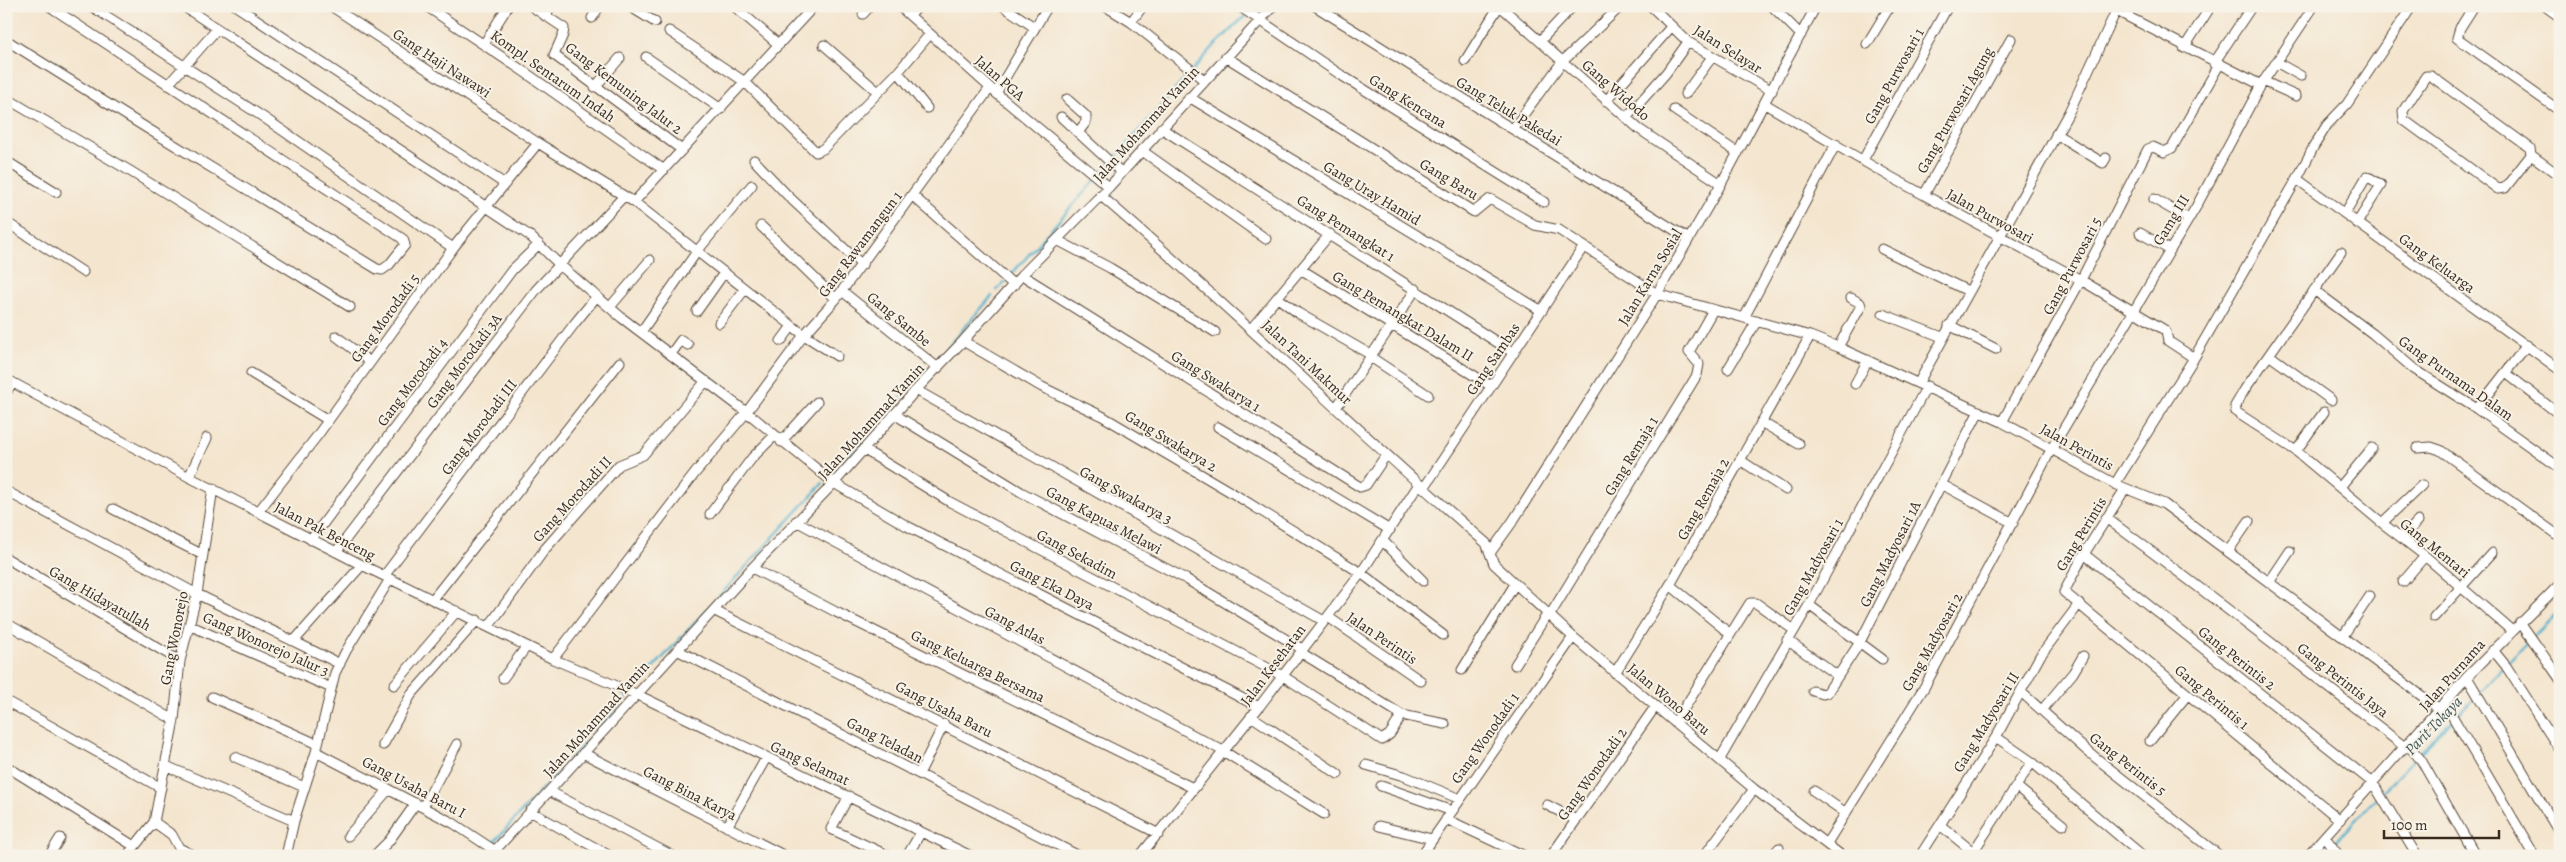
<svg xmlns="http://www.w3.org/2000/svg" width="2566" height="862" viewBox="0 0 2566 862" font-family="Alegreya,serif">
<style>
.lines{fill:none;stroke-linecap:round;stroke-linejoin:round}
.stream{stroke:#4fb0ce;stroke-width:2.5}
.minor-casing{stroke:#574638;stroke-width:11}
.minor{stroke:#fff;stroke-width:9}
.labels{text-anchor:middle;stroke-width:4;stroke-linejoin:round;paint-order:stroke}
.street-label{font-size:15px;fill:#3b2a1e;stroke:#f7f3e8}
.water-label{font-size:16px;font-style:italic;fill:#42595c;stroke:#f7f3e8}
</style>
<rect width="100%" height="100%" fill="#f7f3e8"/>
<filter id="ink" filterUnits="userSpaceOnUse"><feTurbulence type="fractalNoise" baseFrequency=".02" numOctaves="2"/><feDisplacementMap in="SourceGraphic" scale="10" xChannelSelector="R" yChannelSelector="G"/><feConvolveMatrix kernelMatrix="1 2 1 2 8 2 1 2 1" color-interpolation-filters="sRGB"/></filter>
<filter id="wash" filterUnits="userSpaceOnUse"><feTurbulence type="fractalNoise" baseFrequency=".0096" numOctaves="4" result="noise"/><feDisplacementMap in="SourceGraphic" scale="20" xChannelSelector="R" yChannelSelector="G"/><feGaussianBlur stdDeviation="1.12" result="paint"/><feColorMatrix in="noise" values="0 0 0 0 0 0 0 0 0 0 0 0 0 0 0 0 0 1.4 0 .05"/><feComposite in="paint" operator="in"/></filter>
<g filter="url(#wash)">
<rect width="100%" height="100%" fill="#f4e5ce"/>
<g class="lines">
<!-- stream -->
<path class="stream" d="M1009,277L1215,45L1247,14
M997,290L1006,281
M937,359L992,296
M832,474L928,368
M2533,637L2560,610
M633,690L823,483
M2479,693L2529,641
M2420,753L2475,697
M2381,793L2416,757
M2333,844L2377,797
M491,845L630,694
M481,856L487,849
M2322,856L2329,848"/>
</g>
</g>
<g filter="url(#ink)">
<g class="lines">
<defs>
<path id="minor" d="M91,6L263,117L453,248
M183,6L530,236L561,266L622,318L753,417L834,483L907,526L1259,707
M236,6L505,184
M331,6L538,143L634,202L814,6
M426,6L526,73L664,170
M531,6L564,28L563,35L554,55L682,150
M592,6L597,10L592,18
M629,6L655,22
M734,6L779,45
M899,6L996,93L1109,187
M1003,6L1034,27
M1105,6L1131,22L1204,80
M1239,6L1341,75L1544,202
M1315,6L1689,239
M1500,6L1639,129L1721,184
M1651,6L1688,42L1772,91
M1772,6L1801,35
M2107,6L2261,85
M2474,6L2460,28L2457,38L2560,111
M2545,6L2560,17
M863,14L870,6
M545,16L551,6
M910,16L918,6
M1131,22L1143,6
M669,31L745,82L816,152L823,149L898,72L930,34
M6,40L145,127L377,269L382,270L389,265L405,245L403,239L49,6
M1540,41L1573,6
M484,44L508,6
M1867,44L1890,6
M824,45L878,92
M2184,48L2211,6
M646,57L721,109
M1226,57L1474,212L1490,199L1535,225L1559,230L1657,294L1810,336L1838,347L2002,422L2115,484L2164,504L2438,708
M1465,61L1499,6
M2276,62L2301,76
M2214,63L2252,6
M898,72L927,108
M2426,76H2431L2530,148L2531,155L2505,188L2498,189L2404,120L2403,111Z
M2263,81L2296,96
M168,85L217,29
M595,87L620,58
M996,93L1048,6
M1685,94L1712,57
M1189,97L1542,311
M6,98L130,171L350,307
M1067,99L1086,116V122L1079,131
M1606,101L1671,27
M1765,104L1891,177L2081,280L2163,329L2166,332L2168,341L2194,358
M1674,110L1738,153
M1061,117L1121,172
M1626,118L1666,73L1688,42
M1161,128L1514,353
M1513,129L1562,62L1621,6
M2056,134L2103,163L2106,158
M1141,150L1266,239
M2531,155L2560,176
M754,160L789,197L862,265
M1863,160L1948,6
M6,161L56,192
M2297,179L2560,370
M1100,195C1232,308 1355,430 1486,543L1494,564L1573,637L1754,789L1842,856
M1924,195L2011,39
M913,196L1014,285
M2154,199L2189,219
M634,202L804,335L837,356
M2345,213L2367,176L2381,185L2357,223
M6,222L83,272
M761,226L836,299
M2140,233L2170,250
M1057,240L1110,268L1215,332
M1882,249L1968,291
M2341,252L2245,389L2235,406L2236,412L2296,451L2382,523L2425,556L2512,631
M1302,270L1491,386
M1022,275L1360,487L1366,485L1386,455
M2314,290L2373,334L2414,369L2477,409L2560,468
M842,291L938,368
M1278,298L1298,313L1373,356
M610,307L650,260
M697,311L724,273
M1883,314L1942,337
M1744,318L1836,144
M719,323L745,289
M1949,325L1996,349
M1251,329L1330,234
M641,332L698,250L752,185
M336,336L370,362
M781,341L792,326
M963,341L1042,387L1102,416L1234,494L1361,573L1443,635
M1838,347L1861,306L1860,303L1851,298
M671,354L681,340L688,345
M2269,355L2331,400
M1372,358L1428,395
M1728,369L1757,321
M251,373L328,420
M2506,373L2560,415
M6,379L189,477L362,565L553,659L638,695L971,856
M1919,382L2069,112L2116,11
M1855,384L1868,360
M916,390L1324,621
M6,393L12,382
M1336,408L1416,289
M2477,409L2527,345
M894,414L1021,492L1186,579L1302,649
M1761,422L1799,444
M2002,422L2081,280L2148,149L2153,147L2164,152L2172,148L2219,65
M1218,427L1390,530
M781,442L817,402
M2417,448L2431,447L2440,450L2560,537
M863,449L950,502L1283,676L1382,740L1390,734L1402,715
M2296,451L2324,412
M1740,460L1786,490
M189,477L207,438
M1941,484L2013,523
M2115,484L2194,358L2297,179L2314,146L2327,125L2347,104L2412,6
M2340,487L2372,448
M1424,488L1584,246
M2125,489L2084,554L2064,592L2340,820
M6,491L197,594L340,664
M113,509L203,555
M258,512L317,436L453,248L538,143
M710,514L752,458L774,436
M2106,518C2208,593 2307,670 2406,748
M796,521L1223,751L1324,814
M2382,523L2422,485
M2402,538L2418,521
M311,540L512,270L539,244
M1383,541L1423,581
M2229,550L2249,521
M336,552L536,290L624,196
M1490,553L1513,521L1657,294L1721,184L1816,6
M2084,554L2373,783L2417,856
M6,558L180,661
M752,568L836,612L1193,788
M384,576L575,323L597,296
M2270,581L2290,551
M2403,582L2425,556
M1670,585L1729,633
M433,599L620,362
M1809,605L1882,659
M715,611L1159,834
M1550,615L1697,375L1699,364L1689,352L1713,310
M1328,617L1421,681
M2434,617L2492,553
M2520,622L2560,679
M6,623L174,720
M189,625L331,688
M489,626L545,549L619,465L643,455L706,381
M2343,636L2370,596
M1787,640L1838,676
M294,641L362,565
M677,650L1079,856
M2493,650L2506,666L2560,750
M1300,652L1402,715L1445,724
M553,659L696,472L746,413L804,335L836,299L990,88
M1515,665L1548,613
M1462,670L1515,584
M1615,673L1670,585L1810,336
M2467,677L2560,834
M503,678L527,646
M394,685L457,611
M1813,691L1823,694L1827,693L1860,642L1979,411
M2021,692L2086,750L2220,856
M212,697L317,744
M6,701L161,788
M2444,702L2535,856
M2042,710L2073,673L2083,656
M1251,716L1338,774
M1675,723L1750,603H1756L1794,630
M1996,737L2032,762L2143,856
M2150,741L2188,694
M383,745L411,695L477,620
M2408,745L2421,760L2476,856
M316,752L453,823L503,856
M583,753L785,856
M235,757L304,787
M1720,759L1809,605L1927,386
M1366,765L1404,776L1460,799
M6,766L134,846
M166,766L294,821
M919,774L944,724
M1381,786L1452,811
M2017,787L2063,825
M549,791L673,856
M1814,791L1846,813
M849,796L831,829L889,856
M1547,805L1576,820
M423,807L457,744
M530,811L610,856
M1446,819L1525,856
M154,822L172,835L179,848L195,856
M1940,825L1978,856
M1379,826L1432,839
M727,827L766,758
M348,836L389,789
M2325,837L2339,856
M1827,843L1925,686L2052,448L2196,207L2261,85L2314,6
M1973,852L2032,762
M49,856L60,838
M127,856L154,822L174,720L180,661L197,594L213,488
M286,856L294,821L316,752L335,673L346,651L390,579
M374,856L389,841L416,803
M490,856L752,568L834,483L916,390L963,341L1022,275L1109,187L1273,6
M907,856L921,832
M1140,856L1259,707L1361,573L1419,484
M1421,856L1573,637
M1551,856L1655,707
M1704,856L1754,789
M1772,856L1779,848
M1920,856L1996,737L2040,656L2079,604
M2307,856L2467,677L2560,584"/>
</defs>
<!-- minor casing -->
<use href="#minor" class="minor-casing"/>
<!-- minor -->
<use href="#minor" class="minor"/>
</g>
</g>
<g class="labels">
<!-- street labels -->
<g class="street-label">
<text transform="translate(1728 49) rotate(32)" y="5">Jalan Selayar</text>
<text transform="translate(442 63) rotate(33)" y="5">Gang Haji Nawawi</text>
<text transform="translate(553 76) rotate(35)" y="5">Kompl. Sentarum Indah</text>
<text transform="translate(1894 76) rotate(-61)" y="5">Gang Purwosari 1</text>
<text transform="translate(1000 78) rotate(41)" y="5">Jalan PGA</text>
<text transform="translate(624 88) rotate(37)" y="5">Gang Kemuning Jalur 2</text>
<text transform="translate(1616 90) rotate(41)" y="5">Gang Widodo</text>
<text transform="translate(1408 101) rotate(32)" y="5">Gang Kencana</text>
<text transform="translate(1955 110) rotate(-61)" y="5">Gang Purwosari Agung</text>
<text transform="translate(1509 111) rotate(31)" y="5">Gang Teluk Pakedai</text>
<text transform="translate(1146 124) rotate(-48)" y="5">Jalan Mohammad Yamin</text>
<text transform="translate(1449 179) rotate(31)" y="5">Gang Baru</text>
<text transform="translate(1372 193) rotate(31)" y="5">Gang Uray Hamid</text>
<text transform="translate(1990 216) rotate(29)" y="5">Jalan Purwosari</text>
<text transform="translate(2171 220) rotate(-59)" y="5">Gamg III</text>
<text transform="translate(1346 228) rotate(32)" y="5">Gang Pemangkat 1</text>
<text transform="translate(860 244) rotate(-53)" y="5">Gang Rawamangun 1</text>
<text transform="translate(2437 263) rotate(36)" y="5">Gang Keluarga</text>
<text transform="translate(2072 266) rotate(-62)" y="5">Gang Purwosari 5</text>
<text transform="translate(1650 277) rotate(-59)" y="5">Jalan Karna Sosial</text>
<text transform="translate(1403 316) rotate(31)" y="5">Gang Pemangkat Dalam II</text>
<text transform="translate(385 318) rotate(-54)" y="5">Gang Morodadi 5</text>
<text transform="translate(899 319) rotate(39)" y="5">Gang Sambe</text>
<text transform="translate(1493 359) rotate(-56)" y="5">Gang Sambas</text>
<text transform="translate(464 361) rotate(-53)" y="5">Gang Morodadi 3A</text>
<text transform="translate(1307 362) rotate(43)" y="5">Jalan Tani Makmur</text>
<text transform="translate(2456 378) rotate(35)" y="5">Gang Purnama Dalam</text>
<text transform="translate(1216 381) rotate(32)" y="5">Gang Swakarya 1</text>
<text transform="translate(412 382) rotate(-53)" y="5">Gang Morodadi 4</text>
<text transform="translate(871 421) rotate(-48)" y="5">Jalan Mohammad Yamin</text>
<text transform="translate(479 427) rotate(-53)" y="5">Gang Morodadi III</text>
<text transform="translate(1171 441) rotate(31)" y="5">Gang Swakarya 2</text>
<text transform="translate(2077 447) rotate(29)" y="5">Jalan Perintis</text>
<text transform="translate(1631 456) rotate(-59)" y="5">Gang Remaja 1</text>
<text transform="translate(1126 495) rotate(29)" y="5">Gang Swakarya 3</text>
<text transform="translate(572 499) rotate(-48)" y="5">Gang Morodadi II</text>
<text transform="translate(1703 499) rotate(-61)" y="5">Gang Remaja 2</text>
<text transform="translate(1104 520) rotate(28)" y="5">Gang Kapuas Melawi</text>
<text transform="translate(325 531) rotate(27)" y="5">Jalan Pak Benceng</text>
<text transform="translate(2081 534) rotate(-59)" y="5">Gang Perintis</text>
<text transform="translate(2435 548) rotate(39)" y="5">Gang Mentari</text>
<text transform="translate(1077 554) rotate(28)" y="5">Gang Sekadim</text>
<text transform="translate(1890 554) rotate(-63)" y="5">Gang Madyosari 1A</text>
<text transform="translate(1813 567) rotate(-61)" y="5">Gang Madyosari 1</text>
<text transform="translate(1052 585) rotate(27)" y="5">Gang Eka Daya</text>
<text transform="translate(100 598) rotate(30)" y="5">Gang Hidayatullah</text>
<text transform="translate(1015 625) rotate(28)" y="5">Gang Atlas</text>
<text transform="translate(174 638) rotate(-79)" y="5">Gang Wonorejo</text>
<text transform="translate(1382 638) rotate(34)" y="5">Jalan Perintis</text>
<text transform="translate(1932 642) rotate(-61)" y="5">Gang Madyosari 2</text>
<text transform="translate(266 644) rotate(24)" y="5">Gang Wonorejo Jalur 3</text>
<text transform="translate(2237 658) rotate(38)" y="5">Gang Perintis 2</text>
<text transform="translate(1273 665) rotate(-53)" y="5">Jalan Kesehatan</text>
<text transform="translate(978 666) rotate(26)" y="5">Gang Keluarga Bersama</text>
<text transform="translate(2452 675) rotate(-48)" y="5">Jalan Purnama</text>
<text transform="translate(2343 680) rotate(38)" y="5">Gang Perintis Jaya</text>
<text transform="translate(2212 697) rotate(40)" y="5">Gang Perintis 1</text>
<text transform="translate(1669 699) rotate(40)" y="5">Jalan Wono Baru</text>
<text transform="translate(944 709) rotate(27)" y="5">Gang Usaha Baru</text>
<text transform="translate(596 719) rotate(-48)" y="5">Jalan Mohammad Yamin</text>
<text transform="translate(1986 722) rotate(-59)" y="5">Gang Madyosari II</text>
<text transform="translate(1485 738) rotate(-55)" y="5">Gang Wonodadi 1</text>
<text transform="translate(885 740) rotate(27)" y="5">Gang Teladan</text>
<text transform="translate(810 763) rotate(25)" y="5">Gang Selamat</text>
<text transform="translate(2128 764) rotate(38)" y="5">Gang Perintis 5</text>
<text transform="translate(1592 774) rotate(-55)" y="5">Gang Wonodadi 2</text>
<text transform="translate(414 787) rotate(28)" y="5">Gang Usaha Baru I</text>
<text transform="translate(690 793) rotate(27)" y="5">Gang Bina Karya</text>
</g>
<!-- water labels -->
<g class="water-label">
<text transform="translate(2433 725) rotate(-46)" y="6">Parit Tokaya</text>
</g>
</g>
<!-- margin -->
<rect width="2566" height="862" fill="none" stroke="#f7f3e8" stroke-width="25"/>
<!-- scale -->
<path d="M2384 830v8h115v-8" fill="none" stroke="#3b2a1e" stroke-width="2.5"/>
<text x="2391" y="830" font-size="15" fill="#3b2a1e" stroke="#f7f3e8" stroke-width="4" paint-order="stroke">100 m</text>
</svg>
